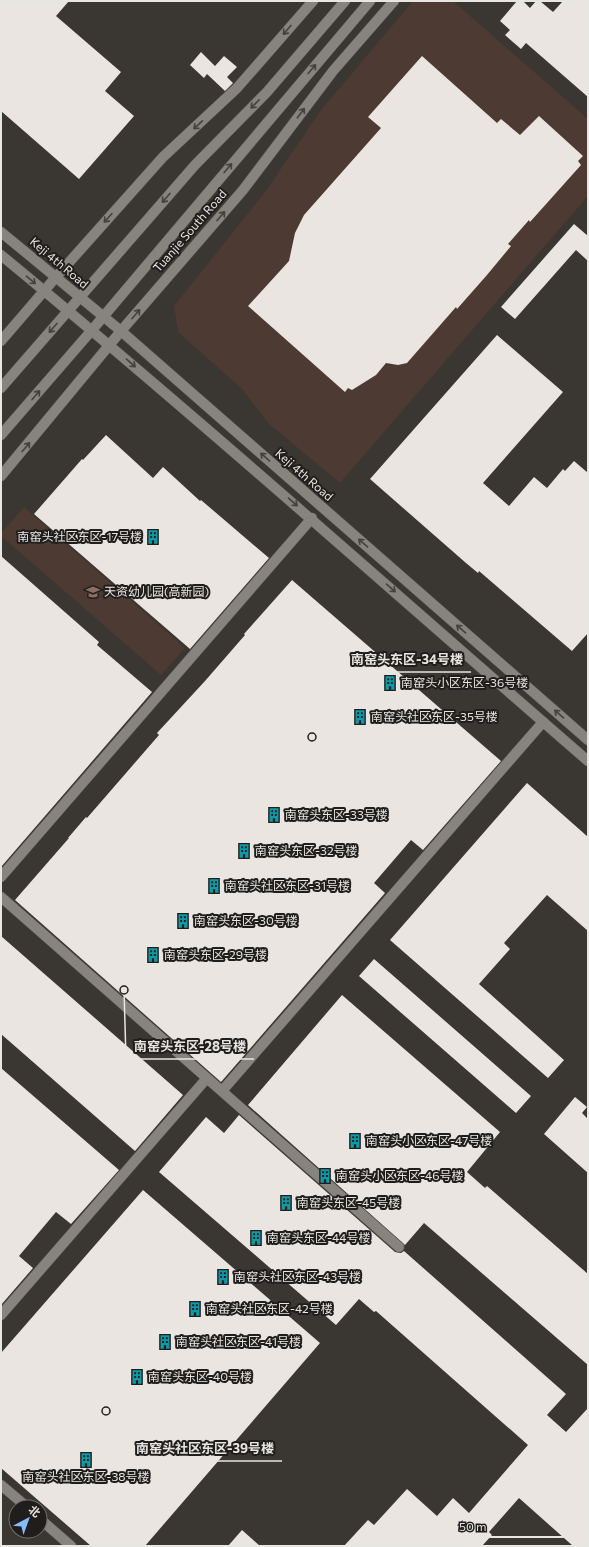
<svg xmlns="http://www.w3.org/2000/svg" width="589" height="1547" viewBox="0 0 589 1547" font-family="Commissioner,'Noto Sans SC',sans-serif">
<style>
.commercial{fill:#4d3a32}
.building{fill:#eae5e0}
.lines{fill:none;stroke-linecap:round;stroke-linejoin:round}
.minor-casing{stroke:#55524e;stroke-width:11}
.tertiary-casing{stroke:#55524e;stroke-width:11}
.secondary-casing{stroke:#55524e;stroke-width:11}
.minor{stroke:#87837e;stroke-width:10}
.tertiary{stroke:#87837e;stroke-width:10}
.secondary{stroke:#87837e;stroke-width:10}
.oneway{stroke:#44413e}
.labels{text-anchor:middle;stroke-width:4;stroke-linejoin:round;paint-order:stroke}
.street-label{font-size:12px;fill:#e8e6e3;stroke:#201e1c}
.poi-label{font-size:12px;fill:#e8e6e3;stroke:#201e1c;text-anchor:start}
.leader{fill:none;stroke:#e8e6e3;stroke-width:1.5}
.callout-dot{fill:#e8e6e3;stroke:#201e1c;stroke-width:1.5}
.callout-label{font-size:13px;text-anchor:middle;font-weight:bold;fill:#e8e6e3;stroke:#201e1c;stroke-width:4;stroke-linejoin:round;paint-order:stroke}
</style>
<rect width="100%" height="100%" fill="#3a3632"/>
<!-- commercial -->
<path class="commercial" d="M413,1H453L588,119V196L340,483L269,424L242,389L178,332L174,306L265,192L321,110Z
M24,507L185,648L161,675L1,536V533Z"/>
<!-- building -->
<path class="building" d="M1,1H69L56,16L121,72L105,91L134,116L79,179L1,111Z
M517,1H523L530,8L536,1H540L553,12L563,1H588V97L526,43L521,49L505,35L510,30L500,21Z
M201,52L215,66L224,56L237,67L227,77L233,83L225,91L207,74L204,78L190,65Z
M422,56L497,123L501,119L520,135L539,116L583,156L578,161L581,165L530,222L529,220L508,244L511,246L487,275L457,309L456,307L407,363L398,365L386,363L376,375L352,390L348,388L345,392L248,306L289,261L295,233L304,215L381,128L368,117Z
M574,224L588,236V261L576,250L515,319L501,307Z
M497,335L563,392L483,483L509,506L534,477L547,488L563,469L565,471L574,461L588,473V633L572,651L479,571L478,573L466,563L370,479Z
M106,435L153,478L163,467L200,501L201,500L269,558L190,649L34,514L82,459L83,460Z
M1,556L99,642L97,645L152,692L1,867Z
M292,580L501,761L423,850L411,840L374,883L385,893L221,1082L15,900L69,838H68L86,817L87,818L159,735L157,733L205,681L245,635L244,634Z
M527,783L588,837V931L547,895L504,943L510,949L479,984L564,1060L548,1078L390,940Z
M1,936L183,1095L135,1151L1,1034Z
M374,959L531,1096L516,1113L359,976Z
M342,995L500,1132L467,1172L485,1188L487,1186L588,1274V1365L424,1223L405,1245L248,1105Z
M1,1068L119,1170L71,1224L56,1212L19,1256L33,1268L1,1305Z
M575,1097L587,1107L582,1113L588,1119V1173L544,1134Z
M239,1115L395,1252L401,1253L404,1251L566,1394L547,1415L566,1432L588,1408V1546H573L519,1498L489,1532L492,1535L482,1546H344L368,1520L374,1525L407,1489L437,1516L453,1498L469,1513L528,1445L376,1311L374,1312L359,1299L336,1325L159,1172L206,1117L224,1133Z
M143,1190L320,1343L145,1546H91L1,1468V1353Z
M242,1530L260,1546H228Z"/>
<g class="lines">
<defs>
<path id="minor" d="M1,341L56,277L163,157L237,88L313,1
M1,476L121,331L243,190L333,71L394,1
M1,877L312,518
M1,897L399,1247
M222,1091L543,722
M1,1315L207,1078"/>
<path id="tertiary" d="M1,232L121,331L588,740
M1,255C200,419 393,592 588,761
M1,1485L27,1507
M40,1519L71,1546"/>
<path id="secondary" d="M1,388L195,165L267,92L345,1
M1,435L92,330L370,1"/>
</defs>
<!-- minor casing -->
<use href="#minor" class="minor-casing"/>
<!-- tertiary casing -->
<use href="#tertiary" class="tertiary-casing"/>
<!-- secondary casing -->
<use href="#secondary" class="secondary-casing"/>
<!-- minor -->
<use href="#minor" class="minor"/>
<!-- tertiary -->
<use href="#tertiary" class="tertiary"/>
<!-- secondary -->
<use href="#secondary" class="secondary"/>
</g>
<!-- one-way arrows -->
<defs><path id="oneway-shaft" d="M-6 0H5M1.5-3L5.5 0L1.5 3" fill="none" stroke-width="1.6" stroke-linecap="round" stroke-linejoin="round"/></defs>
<g class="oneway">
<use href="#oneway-shaft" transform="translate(287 30) rotate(131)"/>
<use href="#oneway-shaft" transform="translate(312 69) rotate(-50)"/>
<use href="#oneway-shaft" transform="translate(255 104) rotate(135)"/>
<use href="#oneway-shaft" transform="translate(301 113) rotate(-53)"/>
<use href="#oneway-shaft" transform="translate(198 125) rotate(137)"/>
<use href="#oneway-shaft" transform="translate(228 168) rotate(-50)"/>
<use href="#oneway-shaft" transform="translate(166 198) rotate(131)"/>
<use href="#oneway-shaft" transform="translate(221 216) rotate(-49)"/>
<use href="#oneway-shaft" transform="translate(108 218) rotate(132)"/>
<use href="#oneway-shaft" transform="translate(31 280) rotate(40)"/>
<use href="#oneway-shaft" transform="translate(136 314) rotate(-49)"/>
<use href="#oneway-shaft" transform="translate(53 328) rotate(131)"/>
<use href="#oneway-shaft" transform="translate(131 363) rotate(41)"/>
<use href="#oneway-shaft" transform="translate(36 395) rotate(-49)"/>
<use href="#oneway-shaft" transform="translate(26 447) rotate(-50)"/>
<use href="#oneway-shaft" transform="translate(265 457) rotate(-139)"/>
<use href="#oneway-shaft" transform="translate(293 502) rotate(41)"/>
<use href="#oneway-shaft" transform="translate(363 543) rotate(-139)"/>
<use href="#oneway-shaft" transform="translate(391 588) rotate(41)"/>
<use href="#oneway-shaft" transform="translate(461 629) rotate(-139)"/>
<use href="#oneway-shaft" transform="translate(559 714) rotate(-139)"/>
</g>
<!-- icons -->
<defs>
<symbol id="building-bare" viewBox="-9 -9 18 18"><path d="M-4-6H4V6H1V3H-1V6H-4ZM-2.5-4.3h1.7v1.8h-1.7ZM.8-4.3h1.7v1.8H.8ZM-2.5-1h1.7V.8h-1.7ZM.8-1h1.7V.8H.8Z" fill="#0f9aa8" stroke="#201e1c" stroke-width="2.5" paint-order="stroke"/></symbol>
<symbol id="school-bare" viewBox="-9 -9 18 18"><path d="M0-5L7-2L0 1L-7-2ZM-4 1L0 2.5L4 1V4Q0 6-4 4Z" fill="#8d6e63" stroke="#201e1c" stroke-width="2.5" paint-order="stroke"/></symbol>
</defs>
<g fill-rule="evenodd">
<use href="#building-bare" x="143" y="527" width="20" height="20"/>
<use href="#school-bare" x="83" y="582" width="20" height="20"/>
<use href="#building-bare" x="380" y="673" width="20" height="20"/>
<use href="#building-bare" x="350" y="707" width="20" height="20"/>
<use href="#building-bare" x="264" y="805" width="20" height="20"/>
<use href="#building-bare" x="234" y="841" width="20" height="20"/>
<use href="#building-bare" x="204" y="876" width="20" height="20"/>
<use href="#building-bare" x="173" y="911" width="20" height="20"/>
<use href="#building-bare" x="143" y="945" width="20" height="20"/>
<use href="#building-bare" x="345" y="1131" width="20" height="20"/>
<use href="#building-bare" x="315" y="1166" width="20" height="20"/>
<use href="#building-bare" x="276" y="1193" width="20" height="20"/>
<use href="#building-bare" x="246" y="1228" width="20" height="20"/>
<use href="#building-bare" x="213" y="1267" width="20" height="20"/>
<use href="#building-bare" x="185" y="1299" width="20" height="20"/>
<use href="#building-bare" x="155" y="1332" width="20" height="20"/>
<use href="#building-bare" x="127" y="1367" width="20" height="20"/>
<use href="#building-bare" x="76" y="1450" width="20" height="20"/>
</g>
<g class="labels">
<!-- street labels -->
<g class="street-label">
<text transform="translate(190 231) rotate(-49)" y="4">Tuanjie South Road</text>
<text transform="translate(59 263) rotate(40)" y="4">Keji 4th Road</text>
<text transform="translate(304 475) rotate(41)" y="4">Keji 4th Road</text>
</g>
<!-- poi labels -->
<g class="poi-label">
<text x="142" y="541" text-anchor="end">南窑头社区东区-17号楼</text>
<text x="104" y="596">天资幼儿园(高新园)</text>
<text x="401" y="687">南窑头小区东区-36号楼</text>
<text x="371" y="721">南窑头社区东区-35号楼</text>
<text x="285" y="819">南窑头东区-33号楼</text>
<text x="255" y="855">南窑头东区-32号楼</text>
<text x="225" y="890">南窑头社区东区-31号楼</text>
<text x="194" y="925">南窑头东区-30号楼</text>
<text x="164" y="959">南窑头东区-29号楼</text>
<text x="366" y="1145">南窑头小区东区-47号楼</text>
<text x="336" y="1180">南窑头小区东区-46号楼</text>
<text x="297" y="1207">南窑头东区-45号楼</text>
<text x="267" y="1242">南窑头东区-44号楼</text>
<text x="234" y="1281">南窑头社区东区-43号楼</text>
<text x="206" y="1313">南窑头社区东区-42号楼</text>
<text x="176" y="1346">南窑头社区东区-41号楼</text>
<text x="148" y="1381">南窑头东区-40号楼</text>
<text x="86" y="1481" text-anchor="middle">南窑头社区东区-38号楼</text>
</g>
</g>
<!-- callouts -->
<path class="leader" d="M312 737L343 672H471M124 990L126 1059H254M106 1411L128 1461H282"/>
<g class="callout-dot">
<circle cx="312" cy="737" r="4"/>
<circle cx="124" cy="990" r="4"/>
<circle cx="106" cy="1411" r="4"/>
</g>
<g class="callout-label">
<text x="407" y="664">南窑头东区-34号楼</text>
<text x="190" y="1051">南窑头东区-28号楼</text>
<text x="205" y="1453">南窑头社区东区-39号楼</text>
</g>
<!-- border -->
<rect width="589" height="1547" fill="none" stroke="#e8e6e3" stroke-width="4"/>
<!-- north arrow -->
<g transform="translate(28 1519) rotate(41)"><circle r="19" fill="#201e1c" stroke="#706e6c"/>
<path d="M0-3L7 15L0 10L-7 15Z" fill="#86bbfb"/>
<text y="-6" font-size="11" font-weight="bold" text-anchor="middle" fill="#e8e6e3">北</text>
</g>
<!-- scale -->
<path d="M453 1531v6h117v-6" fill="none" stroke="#e8e6e3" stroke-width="2"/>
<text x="459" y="1531" font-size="12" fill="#e8e6e3" stroke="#201e1c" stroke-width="3" paint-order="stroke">50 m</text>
</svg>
